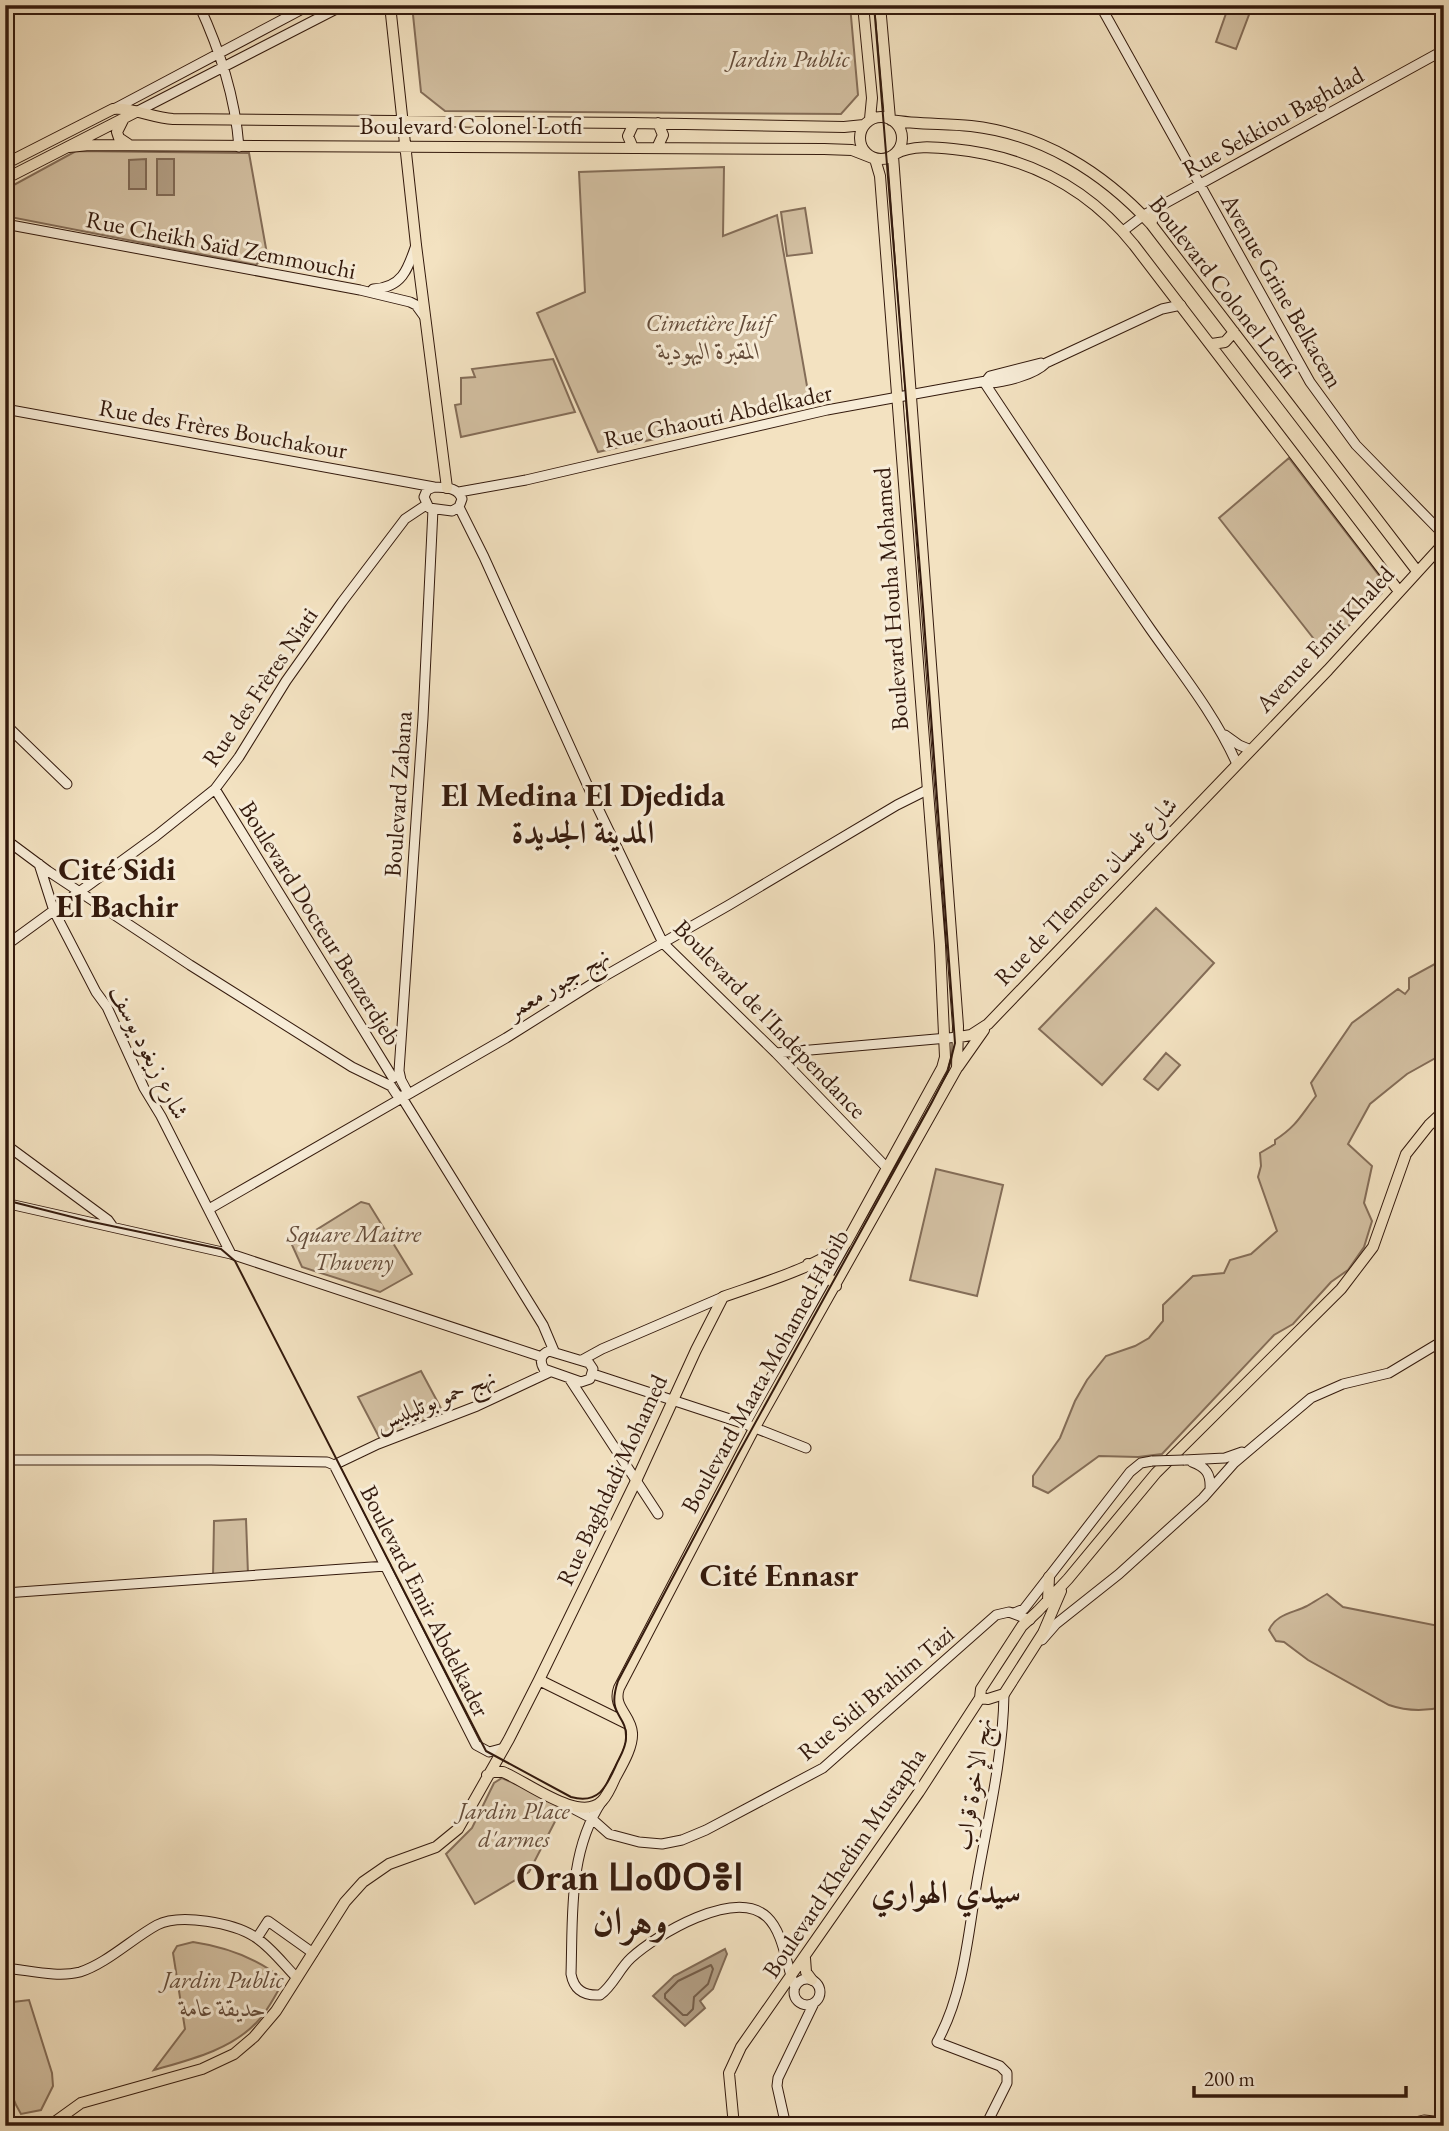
<svg xmlns="http://www.w3.org/2000/svg" width="1449" height="2131" viewBox="0 0 1449 2131" font-family="'EB Garamond',Amiri,'Noto Sans Tifinagh',serif">
<style>
.green{fill:#d3c0a2;stroke:#846d58;stroke-width:2}
.water{fill:#b29e84;stroke:#806954;stroke-width:2}
.lines{fill:none;stroke-linecap:round;stroke-linejoin:round}
.shore{stroke:#735c48;stroke-width:2}
.secondary-casing{stroke:#341a0d;stroke-width:11}
.primary-casing{stroke:#341a0d;stroke-width:12}
.secondary{stroke:#f7ecd7;stroke-width:9}
.primary{stroke:#f3e2c1;stroke-width:10}
.tram{stroke:#341a0d;stroke-width:2}
.secondary-bridge-casing{stroke:#341a0d;stroke-width:11;stroke-linecap:butt}
.secondary-bridge{stroke:#f7ecd7;stroke-width:9}
.labels{text-anchor:middle;stroke-width:6;stroke-linejoin:round;paint-order:stroke}
.park-label{font-size:24px;font-style:italic;fill:#644c3a;stroke:#f7ecd7}
.street-label{font-size:24px;fill:#341a0d;stroke:#f7ecd7}
.district-label{font-size:32px;font-weight:bold;fill:#341a0d;stroke:#f7ecd7}
.town-label{font-size:38px;font-weight:bold;fill:#341a0d;stroke:#f7ecd7}
</style>
<rect width="100%" height="100%" fill="#f3e2c1"/>
<filter id="stains"><feTurbulence type="fractalNoise" baseFrequency=".00286" numOctaves="4"/><feColorMatrix values="0 0 0 0 .2 0 0 0 0 .09 0 0 0 0 .02 0 0 0 .5 -.17"/></filter>
<radialGradient id="worn" r=".72"><stop offset=".6" stop-color="#630" stop-opacity="0"/><stop offset="1" stop-color="#630" stop-opacity=".3"/></radialGradient>
<!-- green -->
<path class="green" d="M412,5H850L858,95L841,114L445,111L421,92Z
M1229,5L1250,12L1236,49L1216,42Z
M76,151L249,153L267,254L256,265L5,216L6,195L10,187Z
M724,167L723,236L777,215L810,403L598,452L537,313L585,292L579,172Z
M805,208L812,253L787,256L781,212Z
M553,359L575,412L461,437L455,405L461,404V378L475,377L472,369Z
M1289,458L1381,578L1382,593L1327,647L1321,648L1219,518Z
M1156,908L1214,963L1102,1085L1039,1029Z
M1444,959V1048L1439,1056L1407,1074L1370,1104L1348,1144L1372,1166L1364,1203L1372,1221L1364,1247L1348,1270L1331,1282L1293,1324L1274,1335L1162,1454L1138,1457L1099,1456L1048,1493L1033,1486V1476L1060,1438L1075,1401L1087,1380L1106,1356L1135,1346L1149,1338L1163,1321V1305L1193,1276L1224,1273L1230,1260L1251,1254L1277,1231L1258,1177L1261,1166L1260,1153L1275,1144V1140C1297,1126 1301,1115 1316,1096L1311,1083L1352,1023L1398,989L1405,994L1409,989V978Z
M1166,1053L1180,1065L1158,1090L1144,1079Z
M936,1169L1003,1185L977,1296L910,1280Z
M361,1202L369,1204L412,1274L380,1292L302,1267L292,1245Z
M421,1371L443,1412L380,1439L358,1397Z
M246,1519L248,1574L213,1577L214,1521Z
M1327,1594L1343,1607L1444,1627V1707C1426,1711 1406,1711 1389,1705L1308,1660L1284,1642L1276,1641L1269,1630C1276,1614 1293,1613 1307,1606C1314,1602 1320,1598 1327,1594Z
M502,1778L563,1806L529,1872L475,1904L446,1854L472,1828L494,1783Z
M193,1942C227,1947 257,1958 284,1980C276,1994 268,2011 257,2022C231,2050 189,2060 154,2070L185,2029L173,1953L177,1946Z
M29,2000L52,2073L53,2086L41,2110L21,2114C0,2081 5,2041 5,2003Z"/>
<!-- water -->
<path class="water" d="M146,159V189H129V160Z
M157,159H174V195H157Z
M725,1949L727,1954L713,1989L700,2001L705,2008L685,2026L653,1996L674,1976Z"/>
<g class="lines">
<!-- shore -->
<path class="shore" d="M711,1965L713,1969L708,1984L694,1997L693,2009L687,2015H683L665,1998V1994L678,1981Z"/>
<defs>
<path id="secondary" d="M199,5C220,51 235,96 239,147
M1100,5L1310,382L1356,445L1444,535
M114,109L310,5
M136,112L344,5
M5,224L360,290L410,302L416,305L424,316
M1123,231L1144,215L1444,50
M373,289C402,288 408,269 416,245
M986,381L990,376L1041,363
M984,382C1039,465 1094,548 1151,630C1182,674 1215,715 1237,764
M5,409L434,487
M434,487C446,488 458,487 462,499L459,507L452,511L429,508L424,497L427,490Z
M459,492L526,480L827,410L986,381L989,383C1005,382 1034,375 1046,363L1162,309L1181,305
M459,507L484,557L596,804L663,943L776,1053L887,1168
M5,724L67,784
M1225,735L1239,745L1251,750
M215,789L393,1078
M5,839L48,871L190,965L352,1067L391,1086L399,1098
M39,864L54,911L96,992L107,1007L144,1088L161,1116L231,1254
M5,946L156,836L215,789L239,757L286,681L342,602L405,519L426,505
M776,1053L959,1037
M408,1093L401,1080L399,1071L423,718L433,509
M401,1096L543,1325L554,1351
M5,1144L108,1220L113,1227
M5,1203L231,1254L542,1357
M209,1209L506,1038L603,977L729,905L897,805L927,790
M549,1351L589,1363L593,1369L590,1379L581,1382L544,1369C539,1361 541,1354 549,1351Z
M582,1360L602,1349L723,1297
M593,1374L745,1424L806,1448
M569,1378L658,1514
M745,1424L845,1245
M5,1460H211L327,1462L334,1465
M1184,1460L1225,1458L1242,1452
M1192,1462C1206,1467 1211,1474 1210,1489
M334,1465L476,1745L489,1752L504,1748
M334,1465L378,1444L477,1406L550,1372
M5,1593L386,1566
M1014,1613L1024,1609L1130,1472L1141,1463L1152,1461
M1042,1640L1056,1624L1119,1574L1203,1498L1234,1463L1311,1398L1343,1384L1389,1373L1444,1340
M602,1801C568,1852 573,1916 571,1974C574,1990 584,1996 600,1995C613,1986 619,1969 631,1958C656,1935 735,1887 767,1917C784,1933 786,1966 795,1987
M570,1807L591,1818L609,1834L639,1842L662,1844L682,1840L706,1830L823,1768L996,1615L1009,1612L1030,1620
M257,1938L268,1921L313,1953
M5,1968C28,1970 57,1978 80,1972C106,1964 133,1938 157,1925C180,1913 234,1923 255,1937C271,1947 284,1965 297,1978
M794 1992a13 13 0 1 1 26 0a13 13 0 1 1-26 0Z
M786,2126L777,2086L778,2078L814,2003
M988,2126V2121L1007,2083V2073L1000,2066L937,2042C964,1993 968,1935 977,1881C988,1819 1003,1757 1004,1694
M1294,2126H1304
M1398,2126L1424,2120L1444,2122"/>
<path id="primary" d="M390,5L416,245L447,488
M863,5L872,98L870,119
M880,5L890,119
M860 138a21 21 0 1 1 42 0a21 21 0 1 1-42 0Z
M124,118L117,132L119,138L128,144
M891,120C918,125 945,123 971,126C1042,134 1103,172 1151,224L1417,571
M633,148L628,136L634,123
M657,148L663,135L658,123
M895,154C912,145 934,147 953,149C1026,156 1088,188 1134,245L1398,590
M5,164L113,109C132,107 153,118 173,119L632,123L844,127L864,125
M5,179L136,112
M1151,224L1156,209
M1212,344L1225,342L1234,332
M959,1037L971,1035L988,1024L1328,670L1444,543
M958,1067L984,1030
M808,1264L823,1271L836,1286
M1048,1600L1049,1577
M539,1680L630,1725
M980,1698L988,1699L1004,1694L1043,1633L1061,1591
M487,1775L493,1772H503C526,1781 580,1824 602,1801C607,1796 612,1785 615,1778C622,1765 633,1747 632,1733C631,1715 612,1707 619,1688L755,1427L957,1068L958,1026L893,156
M805,1958L806,1972L812,1980
M49,2126L81,2103L202,2069L234,2054L254,2037L276,2011L345,1902L363,1882L389,1864L436,1847L458,1829L509,1739L539,1680L636,1481L696,1350L723,1297C759,1284 818,1267 846,1243L942,1068L945,1057L940,945L880,176L875,159L852,150L824,149L89,145L69,147
M734,2126L729,2073L741,2047L919,1792L980,1698L981,1689L1022,1626L1038,1611L1068,1579L1156,1473L1341,1289L1373,1247L1406,1154L1429,1125L1444,1111"/>
</defs>
<!-- secondary casing -->
<use href="#secondary" class="secondary-casing"/>
<!-- primary casing -->
<use href="#primary" class="primary-casing"/>
<!-- secondary -->
<use href="#secondary" class="secondary"/>
<!-- primary -->
<use href="#primary" class="primary"/>
<!-- tram -->
<path class="tram" d="M5,1200L88,1221L221,1249L235,1261L486,1751L571,1797C600,1805 607,1785 617,1763C621,1755 626,1747 626,1738C627,1713 606,1717 618,1681L737,1456L931,1104L948,1071L955,1043L923,607L874,5"/>
<defs>
<path id="secondary-bridge" d="M1152,1461L1184,1460"/>
</defs>
<!-- secondary-bridge casing -->
<use href="#secondary-bridge" class="secondary-bridge-casing"/>
<!-- secondary-bridge -->
<use href="#secondary-bridge" class="secondary-bridge"/>
</g>
<g class="labels">
<!-- park labels -->
<g class="park-label">
<text x="789" y="67">Jardin Public</text>
<text x="709" y="331">Cimetière Juif<tspan x="709" dy="28">المقبرة اليهودية</tspan></text>
<text x="354" y="1242">Square Maitre<tspan x="354" dy="28">Thuveny</tspan></text>
<text x="514" y="1819">Jardin Place<tspan x="514" dy="28">d'armes</tspan></text>
<text x="223" y="1988">Jardin Public<tspan x="223" dy="28">حديقة عامة</tspan></text>
</g>
<!-- street labels -->
<g class="street-label">
<text transform="translate(1273 122) rotate(-29)" y="8">Rue Sekkiou Baghdad</text>
<text x="471" y="134">Boulevard Colonel Lotfi</text>
<text transform="translate(221 245) rotate(11)" y="8">Rue Cheikh Saïd Zemmouchi</text>
<text transform="translate(1223 287) rotate(52)" y="8">Boulevard Colonel Lotfi</text>
<text transform="translate(1282 291) rotate(60)" y="8">Avenue Grine Belkacem</text>
<text transform="translate(718 416) rotate(-12)" y="8">Rue Ghaouti Abdelkader</text>
<text transform="translate(223 429) rotate(10)" y="8">Rue des Frères Bouchakour</text>
<text transform="translate(891 599) rotate(-94)" y="8">Boulevard Houha Mohamed</text>
<text transform="translate(1325 639) rotate(-47)" y="8">Avenue Emir Khaled</text>
<text transform="translate(260 687) rotate(-56)" y="8">Rue des Frères Niati</text>
<text transform="translate(398 794) rotate(-86)" y="8">Boulevard Zabana</text>
<text transform="translate(1086 891) rotate(-46)" y="8">Rue de Tlemcen شارع تلمسان</text>
<text transform="translate(320 923) rotate(58)" y="8">Boulevard Docteur Benzerdjeb</text>
<text transform="translate(558 983) rotate(-31)" y="8">نهج جبور معمر</text>
<text transform="translate(770 1019) rotate(46)" y="8">Boulevard de l'Indépendance</text>
<text transform="translate(149 1052) rotate(63)" y="8">شارع زيغود يوسف</text>
<text transform="translate(765 1371) rotate(-61)" y="8">Boulevard Maata Mohamed Habib</text>
<text transform="translate(435 1400) rotate(-22)" y="8">نهج حمو بوتليليس</text>
<text transform="translate(612 1480) rotate(-65)" y="8">Rue Baghdadi Mohamed</text>
<text transform="translate(425 1601) rotate(63)" y="8">Boulevard Emir Abdelkader</text>
<text transform="translate(876 1693) rotate(-40)" y="8">Rue Sidi Brahim Tazi</text>
<text transform="translate(973 1784) rotate(-81)" y="8">نهج الإخوة قراب</text>
<text transform="translate(844 1863) rotate(-56)" y="8">Boulevard Khedim Mustapha</text>
</g>
<!-- district labels -->
<g class="district-label">
<text x="583" y="806">El Medina El Djedida<tspan x="583" dy="37">المدينة الجديدة</tspan></text>
<text x="117" y="880">Cité Sidi<tspan x="117" dy="37">El Bachir</tspan></text>
<text x="779" y="1586">Cité Ennasr</text>
<text x="946" y="1903">سيدي الهواري</text>
</g>
<!-- town labels -->
<g class="town-label">
<text x="630" y="1890">Oran ⵡⴰⵀⵔⴻⵏ<tspan x="630" dy="44">وهران</tspan></text>
</g>
</g>
<!-- margin -->
<rect width="1449" height="2131" fill="none" stroke="#f3e2c1" stroke-width="28"/>
<rect x="7" y="7" width="1435" height="2117" fill="none" stroke="#341a0d" stroke-width="3.5"/>
<rect x="14" y="14" width="1421" height="2103" fill="none" stroke="#341a0d" stroke-width="2"/>
<!-- scale -->
<path d="M1194 2086v10h212v-10" fill="none" stroke="#341a0d" stroke-width="3.5"/>
<text x="1204" y="2086" font-size="21" fill="#341a0d" stroke="#f7ecd7" stroke-width="5" paint-order="stroke">200 m</text>
<rect width="100%" height="100%" filter="url(#stains)"/>
<rect width="100%" height="100%" fill="url(#worn)"/>
</svg>
